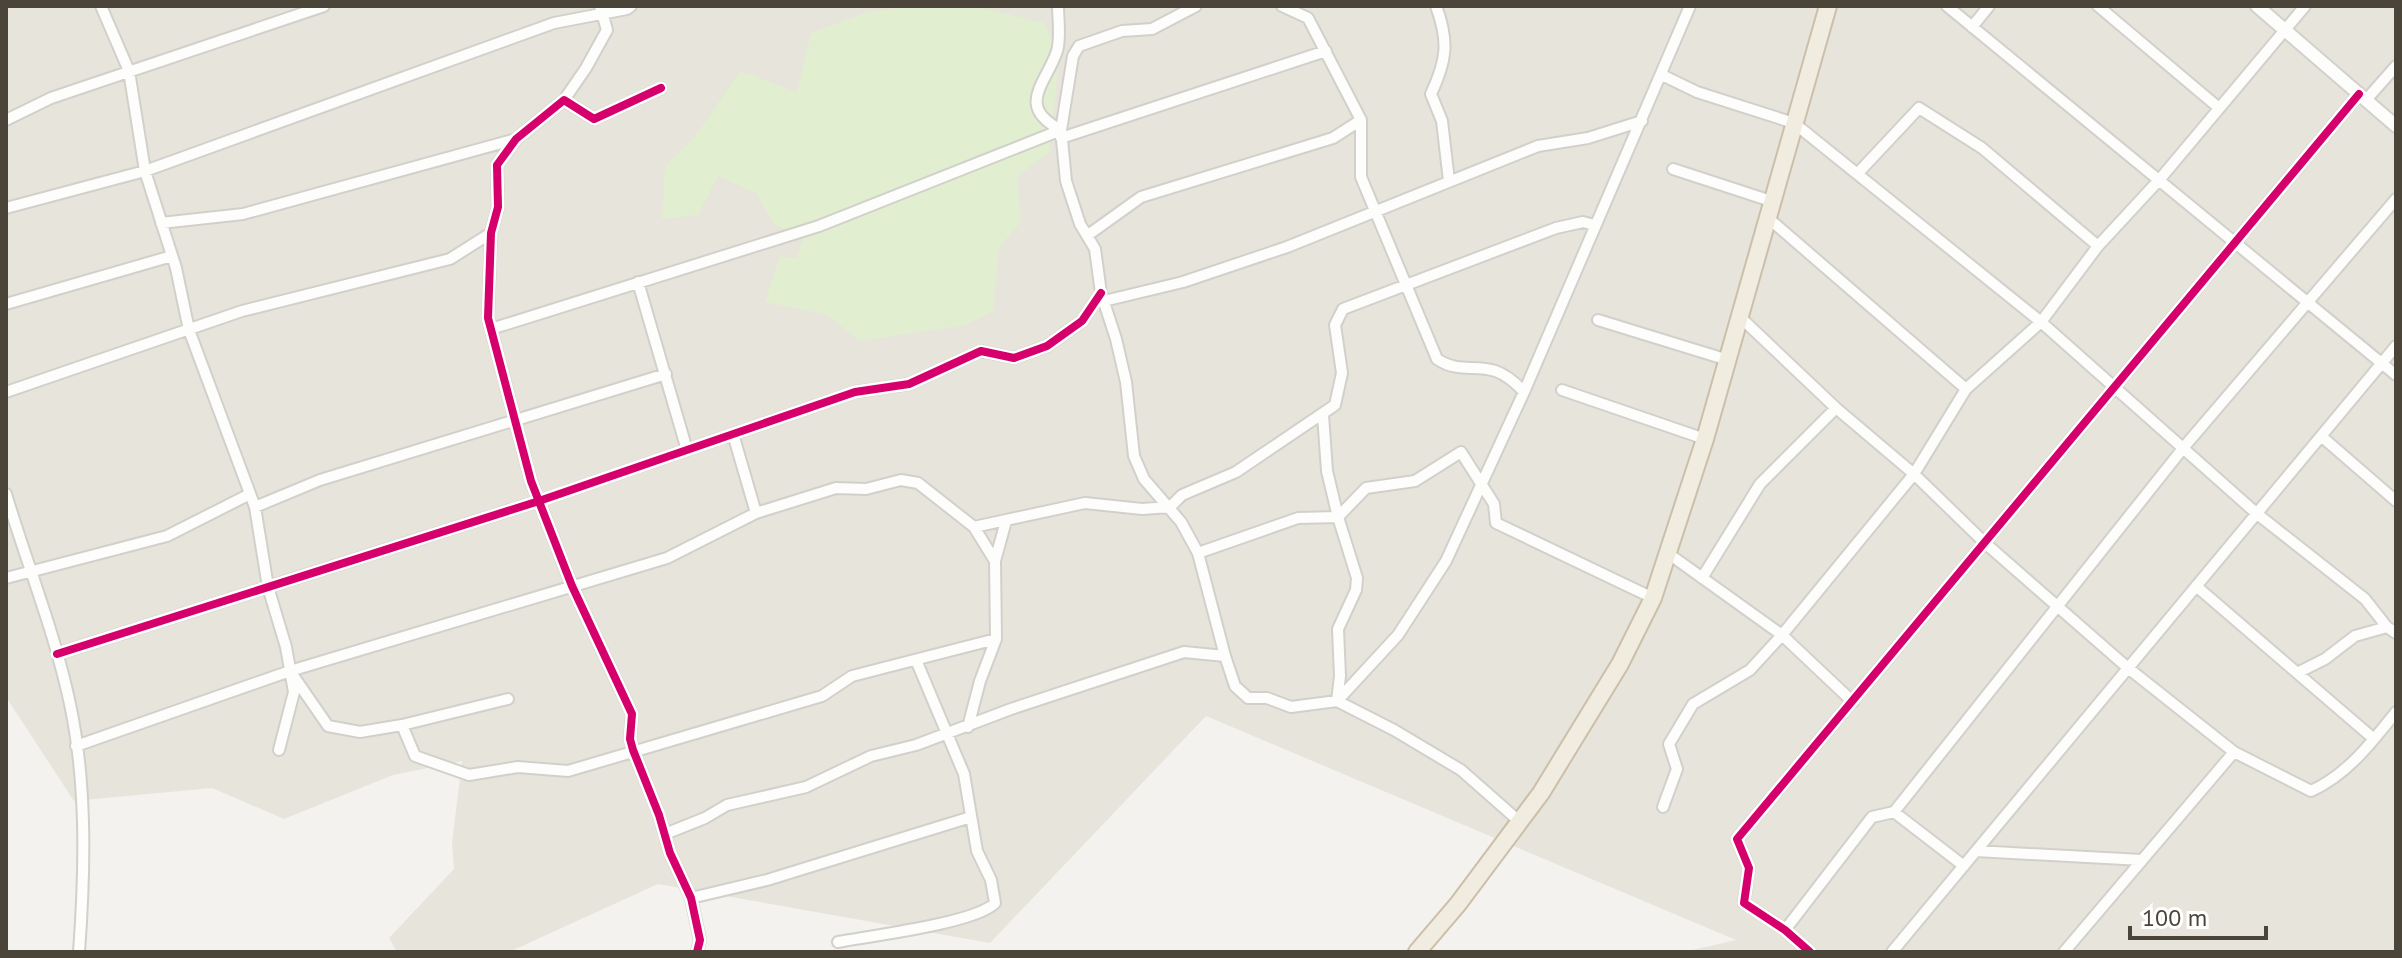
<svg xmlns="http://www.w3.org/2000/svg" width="2402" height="958" viewBox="0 0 2402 958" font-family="'PT Sans',sans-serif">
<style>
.residential{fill:#e7e4dc}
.green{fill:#e1eecf}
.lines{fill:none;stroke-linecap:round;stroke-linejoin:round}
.minor-casing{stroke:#d2d0cb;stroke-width:14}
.tertiary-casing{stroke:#d2d0cb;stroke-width:16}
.trunk-casing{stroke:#ccbfa9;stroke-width:20}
.minor{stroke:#fdfdfc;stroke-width:10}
.tertiary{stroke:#fdfdfc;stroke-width:12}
.trunk{stroke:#f0ece0;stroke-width:16}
.cycleway-casing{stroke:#fff;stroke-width:13}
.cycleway{stroke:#d6006c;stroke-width:8}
</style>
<rect width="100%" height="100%" fill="#f4f2ee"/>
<!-- residential -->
<path class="residential" d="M6,6H2396V952H1684L1736,940L1206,716L990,943L658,884L509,952H397L389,938L454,869L452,843L462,761L393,775L284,819L212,788L74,801L6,697Z"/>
<!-- green -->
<path class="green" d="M905,6H975L1044,23L1059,60L1049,153L1017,176L1021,222L999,247L993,311L965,325L860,341L826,314L765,302L780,256L796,258L803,239L774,224L756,193L718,176L698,215L662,219L665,166L697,134L740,71L797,92L811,33L865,13Z"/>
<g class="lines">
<defs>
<path id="minor" d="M101,6L129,71L145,171L176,268L189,330L255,507L268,587L286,647L294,692L279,750
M1058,6C1058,19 1061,38 1057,51C1046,84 1015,106 1061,130
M1196,6L1152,29L1122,31L1079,46L1073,56L1061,130L1066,181L1080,224L1095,249L1101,293L1116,339L1126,382L1134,456L1144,479L1181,522L1198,553L1225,656
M1282,6L1308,18L1361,120V177L1437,359C1468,380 1487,351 1524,392
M1436,6C1449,41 1447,60 1431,94L1442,121L1449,181
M1947,6L2396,375
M2098,6L2219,108
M1972,27L1989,6
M1662,75L1697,92L1794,123L2041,322L2256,513L2365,599L2387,627L2396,633
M661,88L594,119L564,100L516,139L497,165L498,207L491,233L488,318L531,481L572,586L632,714L630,739L633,750L659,815L670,853L691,898L700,940L697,952
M564,100L586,68L607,30L600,6
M2366,100L2396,66
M6,120L51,98L324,6
M1061,138L1326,51
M1673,169L1771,201
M1858,173L1919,108L1982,148L2098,246
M6,208L145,171L554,23L627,9L631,6
M1767,217L1966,389
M161,223L243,214L516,139
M1088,235L1141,197L1333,138L1361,120
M638,282L687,450
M1104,301L1183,282L1287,247L1538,146L1588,138L1642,121
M6,304L172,256
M1740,317L1836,408L1914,474L1985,543L2128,668L2234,752L2311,791C2347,775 2372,742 2396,712
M1598,320L1728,360
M491,329L819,226L1061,130
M1562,390L1705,439
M6,392L242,311L450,259L491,233
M733,434L756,513
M2321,436L2396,501
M6,494C27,564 55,633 70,704C87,784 85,871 79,952
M255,507L320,480L666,374
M974,527L1085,503L1142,509L1170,507L1182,495L1236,472L1335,405L1342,373L1335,325L1343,309L1556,228L1583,222L1594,225
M1198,553L1298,518L1338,517L1327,471L1323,415
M1669,554L1782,635L1853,702
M6,578L167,536L250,494
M1702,578L1760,484L1836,408
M2196,586L2374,739
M57,654L539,501L855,392L909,384L981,351L1014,358L1047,346L1082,321L1101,293
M290,671L328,726L360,732L402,725L415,756L469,775L518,767L568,771L822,696L852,676L996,639
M2297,673L2325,659L2355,636L2387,627
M1337,701L1398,635L1446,561L1524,392L1690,6
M1337,701L1340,676L1338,629L1356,590L1357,578L1338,517L1366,488L1415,481L1461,452L1494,504L1496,523L1653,598
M402,725L508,699
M968,727L980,681L996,639L995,561L1006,521
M76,746L290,671L667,558L756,513L836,488L866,489L901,480L918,483L974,527L995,561
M1663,807L1677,769L1669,744L1693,704L1750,670L1782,635L1914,474L1966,389L2041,322L2098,246L2160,179L2305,6
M1894,812L1964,866
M665,834L705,818L727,805L806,787L871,756L916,745L1011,709L1184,652L1225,656L1235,686L1248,698H1267L1291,707L1337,701L1394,730L1461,770L1520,822
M1976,851L2142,860
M691,898L767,880L971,817
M1785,930L1872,817L1894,812L2184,447L2396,199
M838,942C870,936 976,923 995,903L991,880L977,851L964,774L916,660
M1810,952L1785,930L1744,903L1749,868L1737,839L2359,94
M1892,952L2396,346
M2064,952L2234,752"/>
<path id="tertiary" d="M2257,6L2396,126"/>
<path id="trunk" d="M1417,952L1458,904L1541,793L1620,664L1653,598L1705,439L1828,6"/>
</defs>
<!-- minor casing -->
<use href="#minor" class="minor-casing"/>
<!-- tertiary casing -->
<use href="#tertiary" class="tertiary-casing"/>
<!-- trunk casing -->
<use href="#trunk" class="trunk-casing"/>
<!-- minor -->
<use href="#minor" class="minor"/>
<!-- tertiary -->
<use href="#tertiary" class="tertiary"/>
<!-- trunk -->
<use href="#trunk" class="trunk"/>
<defs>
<path id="cycleway" d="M661,88L594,119L564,100L516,139L497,165L498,207L491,233L488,318L531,481L572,586L632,714L630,739L633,750L659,815L670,853L691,898L700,940L697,952
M57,654L539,501L855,392L909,384L981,351L1014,358L1047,346L1082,321L1101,293
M1810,952L1785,930L1744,903L1749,868L1737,839L2359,94"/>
</defs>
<!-- cycleway casing -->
<use href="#cycleway" class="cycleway-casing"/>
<!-- cycleway -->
<use href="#cycleway" class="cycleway"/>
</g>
<!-- border -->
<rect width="2402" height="958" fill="none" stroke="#4b4439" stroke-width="16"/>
<!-- scale -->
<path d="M2130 926v12h136v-12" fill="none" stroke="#4b4439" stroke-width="4"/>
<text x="2142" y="926" font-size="24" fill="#4b4439" stroke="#ffffff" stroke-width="6" paint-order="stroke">100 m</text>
</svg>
